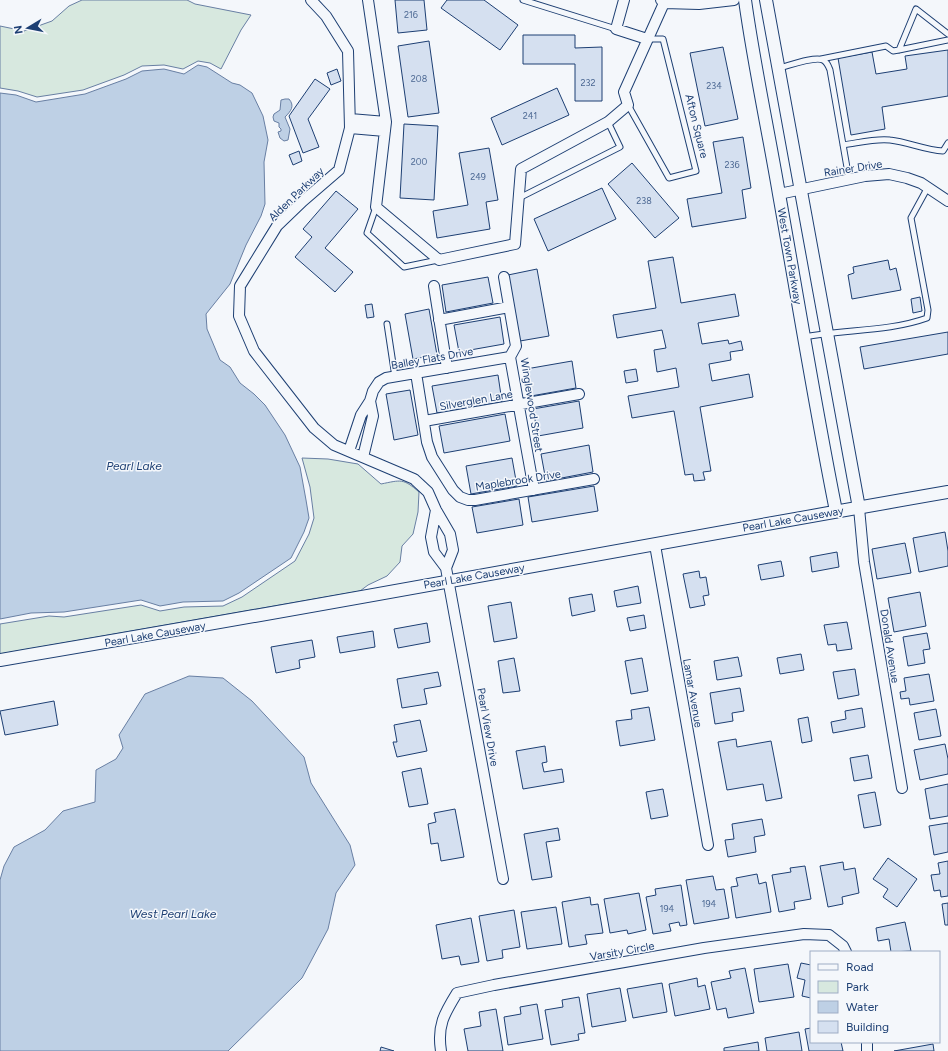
<svg xmlns="http://www.w3.org/2000/svg" width="948" height="1051" viewBox="0 0 948 1051" font-family="Figtree,sans-serif">
<style>
.green{fill:#d7e8df;stroke:#687fa3}
.water{fill:#bed0e5;stroke:#687fa3}
.building{fill:#d5e0f0;stroke:#1d3f73}
.lines{fill:none;stroke-linecap:round;stroke-linejoin:round}
.service-casing{stroke:#1d3f73;stroke-width:7}
.minor-casing{stroke:#1d3f73;stroke-width:12}
.tertiary-casing{stroke:#1d3f73;stroke-width:14}
.service{stroke:#f4f7fb;stroke-width:5}
.minor{stroke:#f4f7fb;stroke-width:10}
.tertiary{stroke:#f4f7fb;stroke-width:12}
.labels{text-anchor:middle;stroke-width:3;stroke-linejoin:round;paint-order:stroke}
.number-label{font-size:9px;fill:#4b6792}
.street-label{font-size:11px;fill:#1d3f73;stroke:#f4f7fb}
.water-label{font-size:12px;font-style:italic;fill:#1d3f73;stroke:#f4f7fb}
</style>
<rect width="100%" height="100%" fill="#f4f7fb"/>
<!-- green -->
<path class="green" d="M82,0H187L195,4L251,15L241,30L221,69L210,63L198,61L183,69L164,65L142,66L124,75L83,90L37,97L18,91L0,88V26L24,31L52,21L69,6Z
M302,458L328,459L358,464L381,484C401,480 403,478 419,492L418,512L413,534L402,546L400,562L387,576L368,585L360,591L0,654V624L49,616L64,617L141,605L160,611L184,607L223,606L242,597L295,561L309,534L314,518L310,487Z"/>
<!-- water -->
<path class="water" d="M198,65L207,67L232,83L240,85L252,93L263,116L268,140L264,162L265,204L261,216L246,245L230,284L206,314L207,329L220,360L230,367L240,383L254,394L265,405L285,435L300,467L306,500L309,518L304,532L291,558L239,593L223,601L183,602L160,606L141,600L64,612L31,613L0,619V93L16,95L36,102L85,94L126,79L142,71L164,69L184,74Z
M285,99H289C295,106 291,111 285,117L290,129L288,140L284,141L280,138L278,132L281,131V129L279,127V123L274,121L273,117L274,114L280,110L281,100Z
M189,676L223,678L252,701L304,757L311,783L350,845L355,865L336,893L328,929L302,978L228,1051H0V880L4,866L14,847L45,830L63,811L95,802L96,770L116,759L123,748L119,735L145,694Z"/>
<!-- building -->
<path class="building" d="M395,0H424L427,30L398,33Z
M447,0H484L518,25L500,50L441,8Z
M523,35H575V48L602,47V101H575V64H523Z
M429,41L439,113L408,117L398,46Z
M723,47L738,119L705,126L690,53Z
M948,50V96L882,107L885,129L851,135L838,58L872,52L876,74L907,69L905,56Z
M337,69L341,81L331,85L327,73Z
M315,79L330,89L308,119L319,147L303,153L289,116Z
M557,88L569,115L502,145L491,118Z
M404,124L438,126L434,200L400,198Z
M743,137L751,188L742,190L746,218L692,227L687,199L722,193L713,142Z
M489,148L498,200L486,202L490,229L437,238L433,211L468,205L459,153Z
M299,151L302,161L293,165L289,155Z
M632,163L679,218L655,238L608,184Z
M602,188L616,219L548,251L534,219Z
M336,191L358,209L325,248L353,272L335,292L295,257L312,237L303,229Z
M673,257L681,303L735,294L739,316L698,323L702,344L728,340L729,344L741,341L743,350L730,352L731,360L709,364L712,381L749,374L753,397L700,407L711,471L703,472L705,480L694,481L693,474L685,475L674,411L632,418L628,396L679,387L676,368L657,372L654,350L666,348L662,330L617,338L613,315L656,308L648,261Z
M888,260L890,270L896,268L901,290L852,299L848,275L854,273L853,267Z
M537,269L549,336L520,341L508,275Z
M488,277L493,303L446,312L442,285Z
M920,297L922,311L913,313L911,299Z
M372,304L374,317L367,318L365,305Z
M429,309L437,355L413,359L405,314Z
M500,317L504,344L459,352L454,325Z
M948,332V354L864,369L860,347Z
M572,361L576,388L531,396L526,369Z
M636,369L638,381L626,383L624,371Z
M498,375L502,402L437,413L432,386Z
M410,390L418,435L394,440L386,394Z
M579,401L583,428L538,436L533,409Z
M505,414L510,441L444,453L439,426Z
M589,445L593,472L546,481L541,454Z
M512,458L517,486L471,494L466,466Z
M594,486L598,511L532,522L528,497Z
M519,499L523,525L477,533L472,507Z
M945,532L948,551V566L919,572L913,538Z
M905,543L911,573L877,579L872,549Z
M837,552L839,567L812,572L810,557Z
M781,561L784,576L761,580L758,565Z
M699,571L700,578L706,577L709,595L703,596L705,605L690,608L683,574Z
M638,586L641,603L617,607L614,591Z
M920,592L926,626L894,632L888,598Z
M592,594L595,611L572,616L569,598Z
M511,602L517,638L494,642L488,606Z
M644,615L646,628L630,631L627,618Z
M847,622L852,649L837,651L836,644L828,645L824,625Z
M427,623L430,642L398,648L394,629Z
M373,631L375,647L340,653L337,637Z
M927,633L930,649L923,650L925,663L908,666L903,637Z
M312,640L315,657L299,660L300,668L276,673L271,647Z
M801,654L804,670L780,674L777,658Z
M738,657L742,676L717,680L714,661Z
M514,658L520,691L503,693L498,661Z
M642,658L648,691L631,694L625,661Z
M855,669L859,695L838,699L833,672Z
M438,672L441,686L424,689L427,704L402,708L397,679Z
M929,674L934,701L910,705L909,698L901,699L900,692L906,691L904,678Z
M740,688L744,711L732,713L733,721L715,724L710,693Z
M54,701L58,725L5,735L0,711Z
M649,707L655,740L620,746L616,721L632,719L631,710Z
M862,708L865,727L833,733L831,722L846,719L845,711Z
M936,709L941,736L919,740L914,713Z
M808,717L812,741L802,743L798,719Z
M420,720L427,751L397,757L393,742H397L394,725Z
M736,739L737,747L771,741L782,798L766,801L763,784L727,790L718,742Z
M945,744L948,759V774L920,780L914,750Z
M545,746L547,762L542,763L544,772L562,769L564,782L523,789L516,751Z
M868,755L872,778L854,781L850,758Z
M421,768L428,804L409,807L402,772Z
M948,784V816L930,819L925,789Z
M663,789L668,816L651,819L646,792Z
M875,792L881,825L864,828L858,795Z
M455,809L464,857L441,861L438,843L431,844L428,824L436,822L434,813Z
M762,819L765,835L754,837L756,852L728,857L725,840L734,839L732,824Z
M948,823V852L934,855L929,826Z
M558,828L560,840L546,842L552,877L532,880L524,834Z
M888,858L917,879L897,907L883,897L888,889L873,879Z
M948,861V896L941,897L940,890L934,891L931,875L940,874L938,863Z
M843,862L844,870L855,868L859,893L842,897L843,904L828,907L820,866Z
M805,866L811,899L794,902L795,909L779,912L772,875L791,872L790,868Z
M757,874L759,884L766,882L771,912L736,918L731,887L738,886L736,878Z
M713,876L716,890L724,889L729,918L694,924L686,880Z
M681,885L687,925L680,926L679,922L669,924L671,931L653,934L646,897L656,895L655,889Z
M639,893L646,930L628,934L627,930L610,933L604,899Z
M590,897L591,905L598,904L603,933L585,935L587,944L569,947L562,902Z
M948,903V925H945L942,904Z
M556,907L562,944L527,949L521,912Z
M514,910L520,947L502,950L503,958L487,961L479,916Z
M471,918L479,962L461,965L459,956L442,959L436,925Z
M905,922L911,951L891,952L889,939L878,941L876,928Z
M801,963L811,965V998L802,996L805,980L797,978Z
M788,964L794,997L759,1002L754,969Z
M745,968L754,1013L728,1018L726,1008L717,1010L711,982L731,978L729,971Z
M697,978L698,987L705,985L710,1009L675,1016L669,984Z
M662,983L667,1012L633,1018L627,989Z
M620,988L626,1021L592,1027L587,994Z
M579,997L585,1033L578,1034L579,1040L551,1045L545,1010L563,1007L562,1000Z
M537,1004L543,1039L508,1045L504,1017L521,1014L520,1007Z
M496,1009L503,1051H468L464,1029L481,1026L479,1012Z
M811,1028V1042H841L843,1051H809L805,1029Z
M799,1032L802,1051H767L765,1038Z
M758,1042L759,1051H724V1048Z
M933,1044L934,1051H894Z
M381,1047L394,1051H380Z"/>
<g class="lines">
<defs>
<path id="service" d="M523,0L616,29
M899,50L916,9L948,34
M821,59L886,46L893,51L899,50L948,40
M779,68C788,66 814,56 823,60C827,62 828,65 830,70L849,179
M628,105L669,178L696,171L663,39H647
M843,145C858,143 876,138 890,140C908,142 925,150 943,151L948,143
M519,198L620,147L608,122
M376,207L367,233L404,267L438,260
M387,324L395,377
M804,337C845,329 888,332 927,318L928,310L911,218L928,187"/>
<path id="minor" d="M311,0L326,16L348,51L350,128L339,170L303,201L277,226L240,286L239,316L254,351L314,428L334,445L414,479L428,492L436,510L450,534L453,550L446,568
M368,0L386,122L376,207L439,260L515,244L521,169L608,122L628,105L624,92L664,3
M624,0L616,29L647,39
M661,0L664,3L699,4L734,0
M350,119L386,122
M350,128L385,131
M779,194L865,176L889,174L907,178L921,183L948,201
M504,277L516,346L510,357L534,490
M434,286L447,368
M439,320L509,307
M416,373L427,442L432,457L453,490L460,497L468,500H475L594,479
M424,421L579,394
M349,451L361,415L370,401L373,391L379,382L386,378L510,357
M363,457L373,416L370,401
M859,508L864,562L902,788
M436,510L431,537L434,552L446,568L503,879
M655,545L708,845
M441,1051C437,1026 444,1014 457,993L494,985L704,948L804,934L829,935L843,946L846,952
M867,1051V1042"/>
<path id="tertiary" d="M745,0C754,65 768,129 779,194C798,300 815,406 836,511
M766,0L859,508
M0,660C317,607 632,547 948,492"/>
</defs>
<!-- service casing -->
<use href="#service" class="service-casing"/>
<!-- minor casing -->
<use href="#minor" class="minor-casing"/>
<!-- tertiary casing -->
<use href="#tertiary" class="tertiary-casing"/>
<!-- service -->
<use href="#service" class="service"/>
<!-- minor -->
<use href="#minor" class="minor"/>
<!-- tertiary -->
<use href="#tertiary" class="tertiary"/>
</g>
<g class="labels">
<!-- number labels -->
<g class="number-label">
<text x="411" y="18">216</text>
<text x="419" y="82">208</text>
<text x="588" y="86">232</text>
<text x="714" y="89">234</text>
<text x="530" y="119">241</text>
<text x="419" y="165">200</text>
<text x="732" y="168">236</text>
<text x="478" y="180">249</text>
<text x="644" y="204">238</text>
<text x="709" y="907">194</text>
<text x="667" y="912">194</text>
</g>
<!-- street labels -->
<g class="street-label">
<text transform="translate(697 126) rotate(76)" y="4">Afton Square</text>
<text transform="translate(853 168) rotate(-9)" y="4">Rainer Drive</text>
<text transform="translate(296 194) rotate(-44)" y="4">Alden Parkway</text>
<text transform="translate(790 256) rotate(80)" y="4">West Town Parkway</text>
<text transform="translate(432 358) rotate(-10)" y="4">Balley Flats Drive</text>
<text transform="translate(476 400) rotate(-10)" y="4">Silverglen Lane</text>
<text transform="translate(532 405) rotate(81)" y="4">Winglewood Street</text>
<text transform="translate(518 480) rotate(-9)" y="4">Maplebrook Drive</text>
<text transform="translate(793 519) rotate(-10)" y="4">Pearl Lake Causeway</text>
<text transform="translate(474 576) rotate(-10)" y="4">Pearl Lake Causeway</text>
<text transform="translate(155 634) rotate(-10)" y="4">Pearl Lake Causeway</text>
<text transform="translate(890 646) rotate(81)" y="4">Donald Avenue</text>
<text transform="translate(693 693) rotate(80)" y="4">Lamar Avenue</text>
<text transform="translate(488 727) rotate(80)" y="4">Pearl View Drive</text>
<text transform="translate(622 951) rotate(-10)" y="4">Varsity Circle</text>
</g>
<!-- water labels -->
<g class="water-label">
<text x="134" y="470">Pearl Lake</text>
<text x="173" y="918">West Pearl Lake</text>
</g>
</g>
<!-- legend -->
<rect x="810" y="951" width="130" height="92" fill="#f4f7fb" stroke="#9eadc5"/>
<rect x="818" y="964" width="20" height="6" fill="#f4f7fb" stroke="#9eadc5"/>
<text x="846" y="971" font-size="12" fill="#1d3f73">Road</text>
<rect x="818" y="981" width="20" height="12" fill="#d7e8df" stroke="#9eadc5"/>
<text x="846" y="991" font-size="12" fill="#1d3f73">Park</text>
<rect x="818" y="1001" width="20" height="12" fill="#bed0e5" stroke="#9eadc5"/>
<text x="846" y="1011" font-size="12" fill="#1d3f73">Water</text>
<rect x="818" y="1021" width="20" height="12" fill="#d5e0f0" stroke="#9eadc5"/>
<text x="846" y="1031" font-size="12" fill="#1d3f73">Building</text>
<!-- north arrow -->
<g transform="translate(28 28) rotate(260)" stroke="#f4f7fb" stroke-width="3" paint-order="stroke">
<path d="M0-3L7 15L0 10L-7 15Z" fill="#1d3f73"/>
<text y="-6" font-size="11" font-weight="bold" text-anchor="middle" fill="#1d3f73">N</text>
</g>
</svg>
